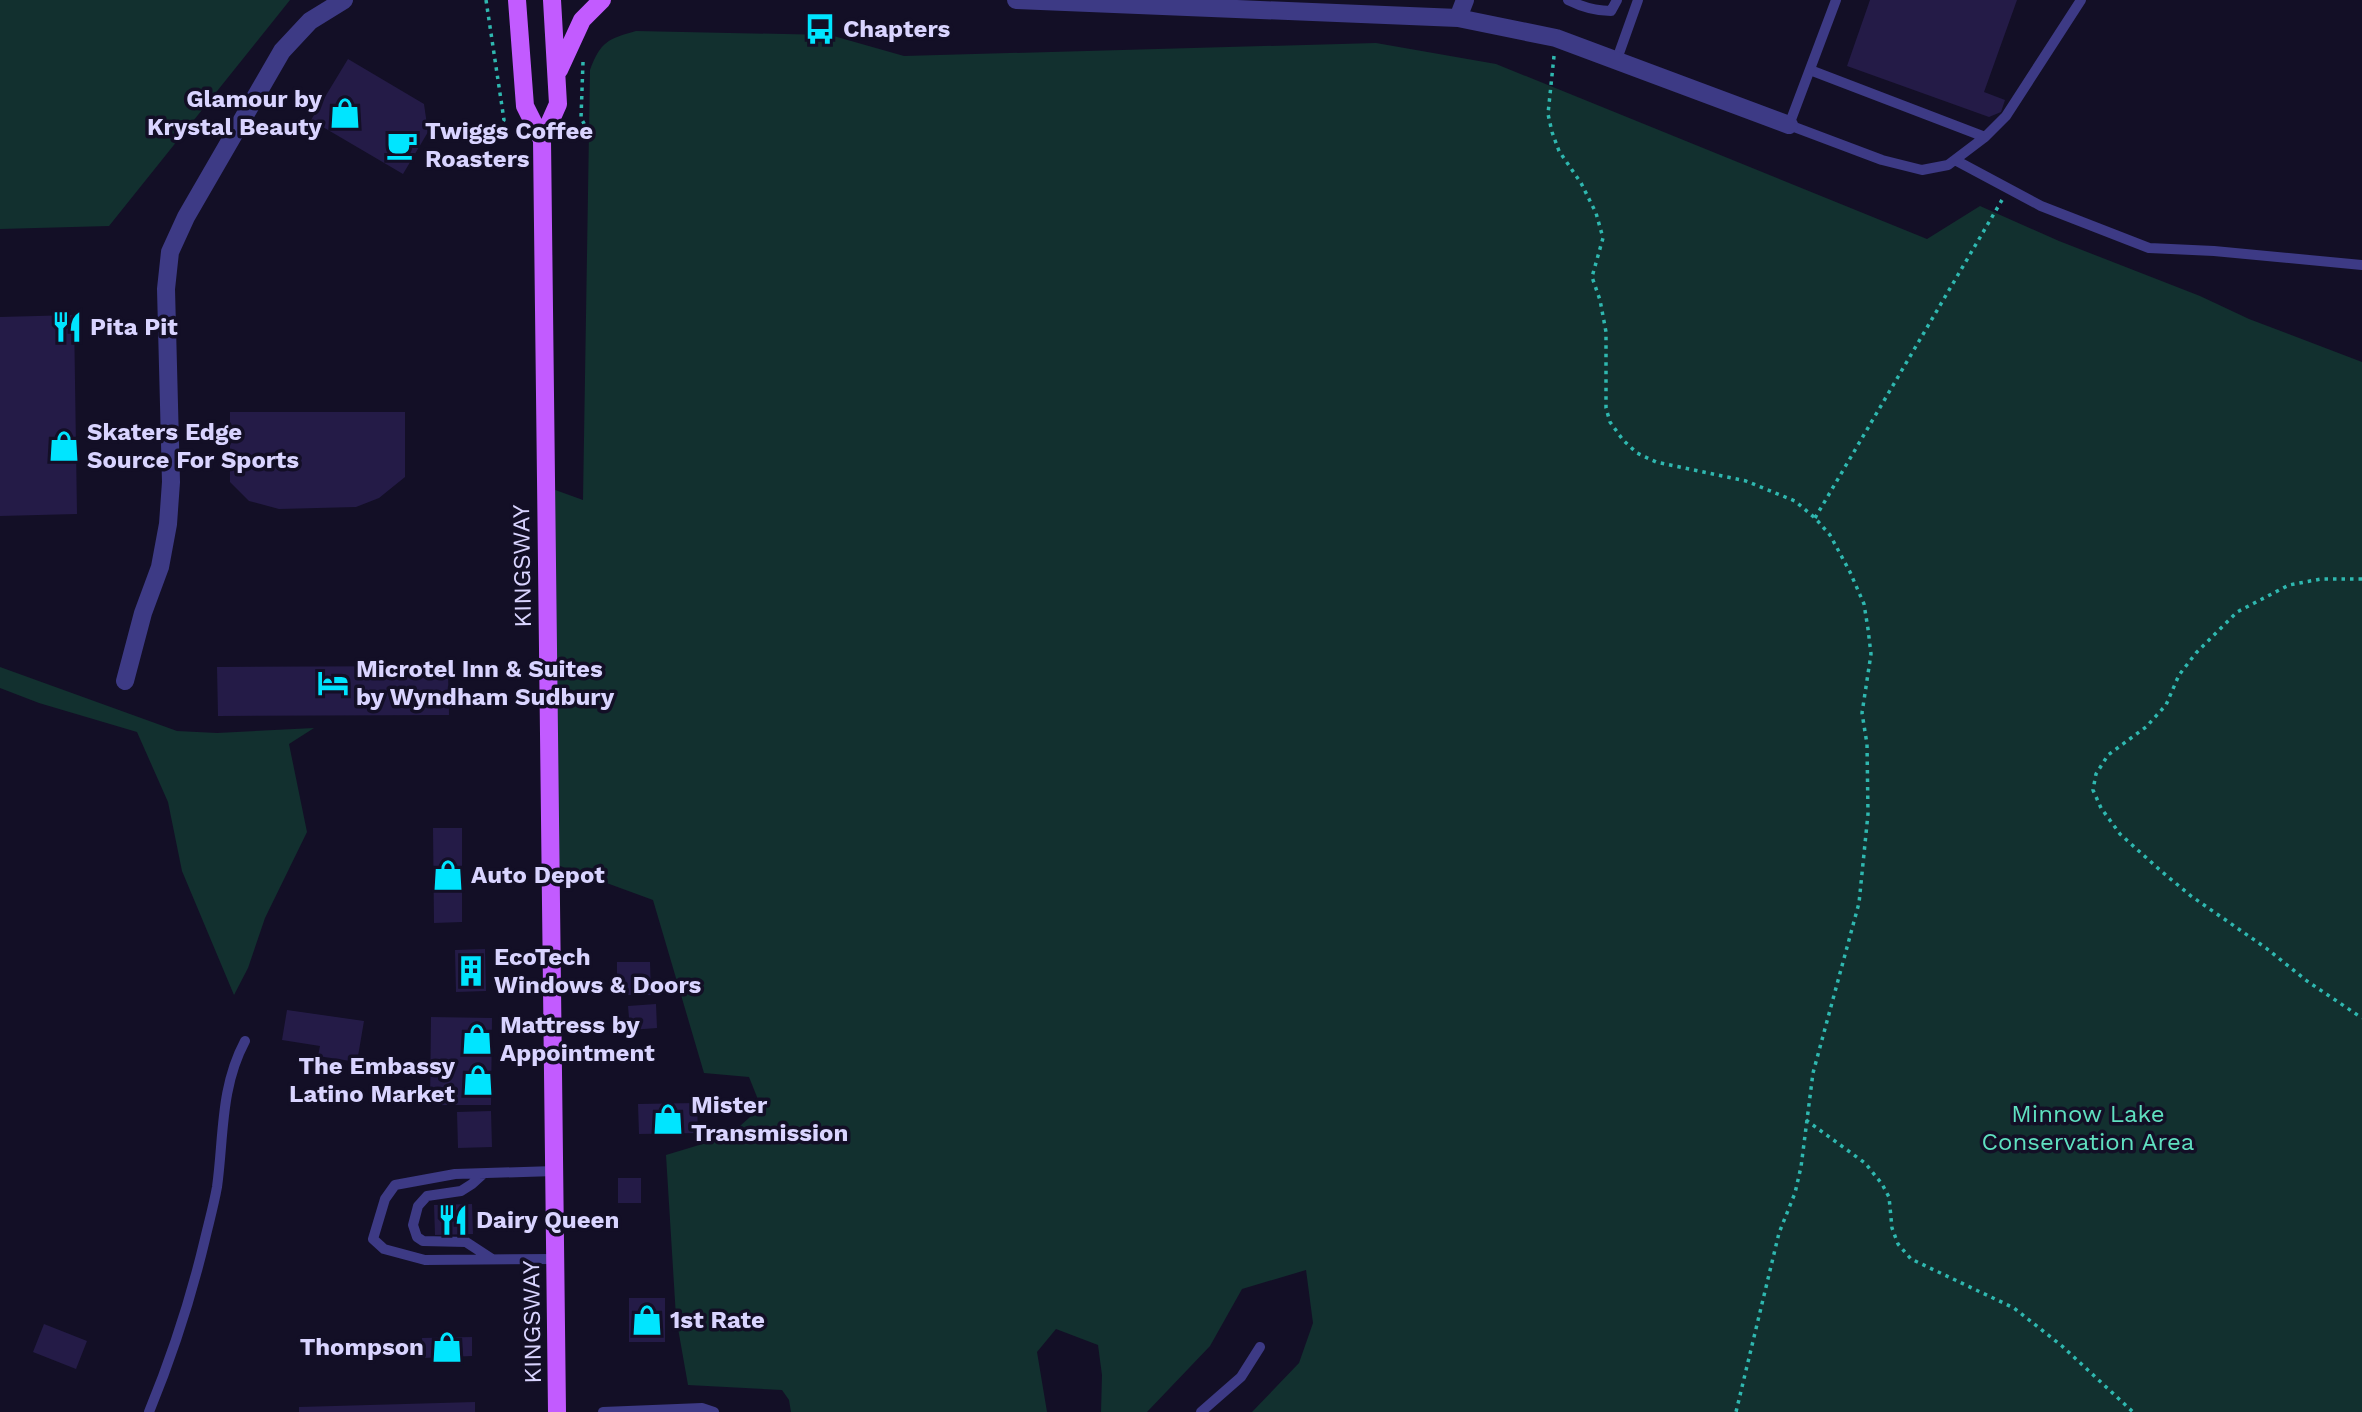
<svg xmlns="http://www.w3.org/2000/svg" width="2362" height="1412" viewBox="0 0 2362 1412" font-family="'Work Sans',sans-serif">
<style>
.green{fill:#12302f}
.building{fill:#241b47}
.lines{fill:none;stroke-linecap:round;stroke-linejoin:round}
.path{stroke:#2fb8b0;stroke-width:3.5;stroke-dasharray:3.5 5;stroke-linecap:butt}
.service{stroke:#3d3a85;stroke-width:10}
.tertiary{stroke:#3d3a85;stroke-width:18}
.primary{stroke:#c25bff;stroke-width:18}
.labels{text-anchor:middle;stroke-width:7;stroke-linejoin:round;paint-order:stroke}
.poi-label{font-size:24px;font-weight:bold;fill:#d9d4ff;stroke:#130f26;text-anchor:start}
.street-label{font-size:24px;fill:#d9d4ff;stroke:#130f26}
.park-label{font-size:24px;fill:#5fe0c0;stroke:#130f26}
</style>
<rect width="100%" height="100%" fill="#130f26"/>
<!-- green -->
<path class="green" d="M0,0H290L109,226L0,229Z
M636,31L830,35L904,56L1376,43L1496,64L1927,239L1980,206L2059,241L2200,296L2249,319L2362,362V1412H1252L1299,1363L1313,1323L1306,1270L1242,1289L1210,1346L1147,1412H1101L1102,1375L1098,1345L1056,1329L1037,1352L1047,1412H791L789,1400L782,1390L688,1385L676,1317L666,1155L729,1136L761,1107L749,1077L704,1073L653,900L552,863L547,487L583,500L590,70C601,41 608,39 636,31Z
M0,667L177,731L217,733L314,728L289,744L307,832L265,918L248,968L234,995L182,871L168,802L137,732L39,703L0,688Z"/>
<!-- building -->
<path class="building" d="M1870,0H2017L1984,92L2005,100L2001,112L1989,117L1847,66Z
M348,59L424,104L428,132L403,174L311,120Z
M74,315L77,514L0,516V317Z
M230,412H405V477L379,498L356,507L279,509L249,501L230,482Z
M438,666V672H448L449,715L218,716L217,667Z
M433,828H462V922L434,923Z
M485,949L486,991L456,992L455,950Z
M617,962H650L651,995H617Z
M656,1004L657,1028L630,1030L628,1006Z
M287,1010L364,1021L357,1062L318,1056L320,1046L282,1040Z
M431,1017L492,1018L491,1105H430Z
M697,1103L698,1133L639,1134L638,1104Z
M491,1111L492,1147L458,1148L457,1112Z
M618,1178H641V1203H618Z
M472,1204L473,1234L435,1235L434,1205Z
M629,1298H665V1342H629Z
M44,1324L87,1341L76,1369L33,1352Z
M472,1337V1356L423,1358L422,1338Z
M475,1402V1412H299V1407Z"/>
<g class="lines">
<!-- path -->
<path class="path" d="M486,0L504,120L496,131
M1554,56L1548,114L1552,132L1559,151L1581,183L1596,213L1603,238L1592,277L1600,300L1606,332V408L1610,422L1623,440L1637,453L1656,462L1746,481L1795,501L1815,518L1830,535L1850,572L1864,604L1868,629L1871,654L1862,713L1867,744L1868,814L1859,903L1813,1073L1801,1167L1795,1193L1779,1233L1736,1412
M583,62L581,118L588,131
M1815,518L2002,200
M2362,579H2321L2289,585L2237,612L2196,653L2179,675L2166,705L2146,727L2108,755L2096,774L2093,790L2101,808L2120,834L2161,871L2191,896L2266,948L2307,981L2362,1018
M1806,1120L1865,1163L1882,1184L1889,1197L1892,1228L1898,1244L1911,1259L2014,1308L2062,1346L2133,1412"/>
<!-- service -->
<path class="service" d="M1568,0C1582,7 1596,11 1611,11L1617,0
M1836,0L1789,125L1882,160L1922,170L1948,165L1985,137L2006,116L2081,0
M1617,59L1638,0
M1810,70L1985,137
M1955,160L2041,206L2149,248L2214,251L2362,265
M555,1171L455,1174L395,1185L385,1199L373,1239L384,1249L425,1260L556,1259
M483,1174L472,1184L461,1191L427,1196L418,1206L413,1225L417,1237L423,1241L466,1242L492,1259
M149,1412C172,1356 191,1298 205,1239C209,1222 214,1204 217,1187C224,1136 220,1088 245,1041
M603,1412L702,1408L714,1412
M1201,1412L1241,1377L1260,1347"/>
<!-- tertiary -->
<path class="tertiary" d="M1016,0L1458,18L1556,38L1789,125
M1458,18L1465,0
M125,681L143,613L160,567L168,524L171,482L166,289L170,252L186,217L282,51L310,21L344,0"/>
<!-- primary -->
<path class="primary" d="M517,0L525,106L542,140
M552,0L558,104L542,140L557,1412
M559,70L582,20L602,0"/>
</g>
<!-- icons -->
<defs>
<symbol id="bus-bare" viewBox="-9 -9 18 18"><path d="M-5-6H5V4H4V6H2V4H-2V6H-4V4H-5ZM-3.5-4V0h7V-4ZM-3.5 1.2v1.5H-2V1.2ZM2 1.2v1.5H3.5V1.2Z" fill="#00e5ff" stroke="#130f26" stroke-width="2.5" paint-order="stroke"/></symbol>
<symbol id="shop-bare" viewBox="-9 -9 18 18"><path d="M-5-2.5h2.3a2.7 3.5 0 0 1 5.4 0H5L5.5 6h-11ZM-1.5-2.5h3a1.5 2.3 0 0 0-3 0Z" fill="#00e5ff" stroke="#130f26" stroke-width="2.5" paint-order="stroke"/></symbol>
<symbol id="cafe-bare" viewBox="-9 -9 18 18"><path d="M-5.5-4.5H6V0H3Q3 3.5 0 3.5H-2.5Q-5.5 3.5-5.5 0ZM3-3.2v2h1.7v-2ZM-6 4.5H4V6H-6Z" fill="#00e5ff" stroke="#130f26" stroke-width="2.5" paint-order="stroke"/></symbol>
<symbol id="restaurant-bare" viewBox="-9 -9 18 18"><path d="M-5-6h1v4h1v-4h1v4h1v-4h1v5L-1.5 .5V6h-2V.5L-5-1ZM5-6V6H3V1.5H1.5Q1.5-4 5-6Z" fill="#00e5ff" stroke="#130f26" stroke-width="2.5" paint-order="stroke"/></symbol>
<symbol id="hotel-bare" viewBox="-9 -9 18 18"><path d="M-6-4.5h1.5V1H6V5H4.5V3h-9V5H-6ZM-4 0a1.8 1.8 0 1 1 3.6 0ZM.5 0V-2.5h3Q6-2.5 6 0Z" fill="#00e5ff" stroke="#130f26" stroke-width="2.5" paint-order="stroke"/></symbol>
<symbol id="building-bare" viewBox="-9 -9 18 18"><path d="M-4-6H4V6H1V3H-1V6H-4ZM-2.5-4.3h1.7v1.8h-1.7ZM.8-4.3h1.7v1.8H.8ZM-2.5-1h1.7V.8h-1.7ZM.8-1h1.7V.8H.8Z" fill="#00e5ff" stroke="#130f26" stroke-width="2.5" paint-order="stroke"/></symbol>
</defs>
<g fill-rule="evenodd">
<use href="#bus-bare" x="798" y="7" width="44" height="44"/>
<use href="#shop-bare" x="323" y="91" width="44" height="44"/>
<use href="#cafe-bare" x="380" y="123" width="44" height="44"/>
<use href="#restaurant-bare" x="45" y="305" width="44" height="44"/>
<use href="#shop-bare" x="42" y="424" width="44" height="44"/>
<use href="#hotel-bare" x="311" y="661" width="44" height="44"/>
<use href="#shop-bare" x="426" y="853" width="44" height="44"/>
<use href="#building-bare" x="449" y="949" width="44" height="44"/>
<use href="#shop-bare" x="455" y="1017" width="44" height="44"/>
<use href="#shop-bare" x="456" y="1058" width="44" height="44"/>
<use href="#shop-bare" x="646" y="1097" width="44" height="44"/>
<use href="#restaurant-bare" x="431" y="1198" width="44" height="44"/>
<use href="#shop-bare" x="625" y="1298" width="44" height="44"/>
<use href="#shop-bare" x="425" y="1325" width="44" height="44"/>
</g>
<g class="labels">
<!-- poi labels -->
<g class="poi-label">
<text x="843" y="37">Chapters</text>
<text x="322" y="107" text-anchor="end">Glamour by<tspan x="322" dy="28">Krystal Beauty</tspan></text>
<text x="425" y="139">Twiggs Coffee<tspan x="425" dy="28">Roasters</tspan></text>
<text x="90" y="335">Pita Pit</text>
<text x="87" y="440">Skaters Edge<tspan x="87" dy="28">Source For Sports</tspan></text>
<text x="356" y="677">Microtel Inn &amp; Suites<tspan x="356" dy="28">by Wyndham Sudbury</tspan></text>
<text x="471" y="883">Auto Depot</text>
<text x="494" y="965">EcoTech<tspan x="494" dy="28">Windows &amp; Doors</tspan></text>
<text x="500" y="1033">Mattress by<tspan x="500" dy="28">Appointment</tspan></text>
<text x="455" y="1074" text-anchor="end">The Embassy<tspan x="455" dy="28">Latino Market</tspan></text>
<text x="691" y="1113">Mister<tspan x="691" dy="28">Transmission</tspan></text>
<text x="476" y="1228">Dairy Queen</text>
<text x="670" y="1328">1st Rate</text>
<text x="424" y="1355" text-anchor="end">Thompson</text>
</g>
<!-- street labels -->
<g class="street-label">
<text transform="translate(522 566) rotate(-91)" y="8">KINGSWAY</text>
<text transform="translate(532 1322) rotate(-91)" y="8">KINGSWAY</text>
</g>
<!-- park labels -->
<g class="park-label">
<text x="2088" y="1122">Minnow Lake<tspan x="2088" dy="28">Conservation Area</tspan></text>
</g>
</g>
</svg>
